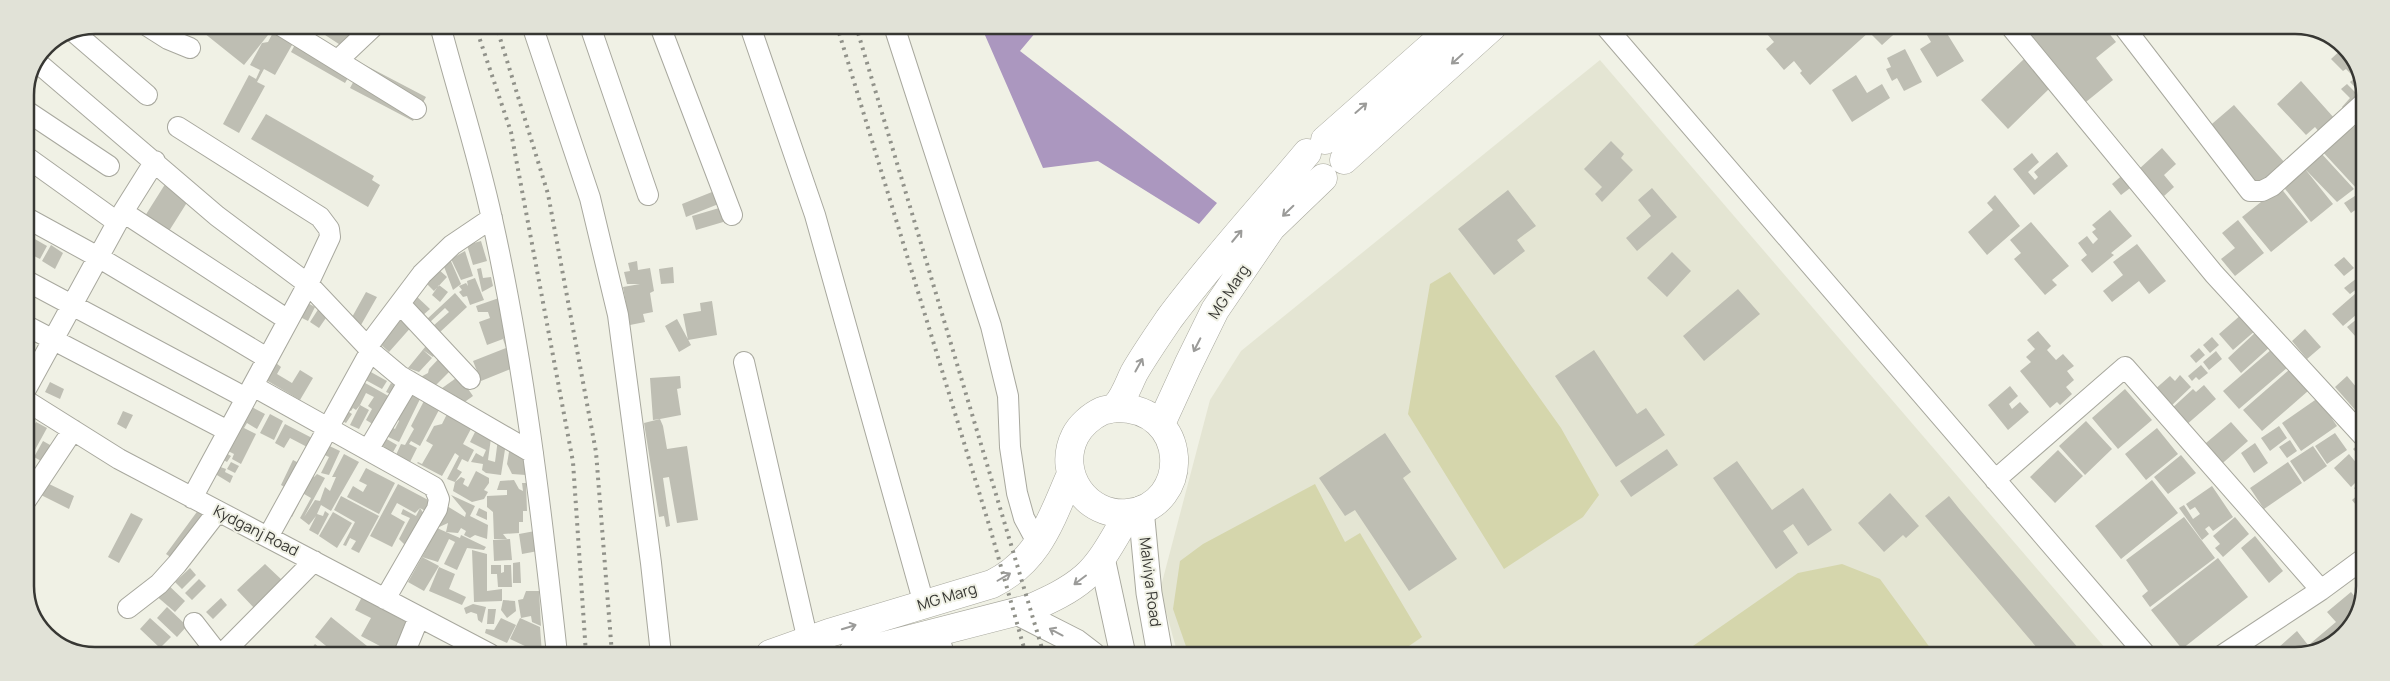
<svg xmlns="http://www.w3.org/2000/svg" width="2390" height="681" viewBox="0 0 2390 681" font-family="Manrope,sans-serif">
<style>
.built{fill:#e4e5d3}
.green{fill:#d5d6ac}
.water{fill:#ab97bf}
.building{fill:#bebeb3;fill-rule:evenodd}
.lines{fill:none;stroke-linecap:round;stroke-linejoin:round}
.minor-casing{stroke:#a8a89e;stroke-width:22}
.tertiary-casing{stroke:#a8a89e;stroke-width:27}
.secondary-casing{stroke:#a8a89e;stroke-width:29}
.minor{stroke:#fff;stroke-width:20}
.tertiary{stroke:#fff;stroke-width:25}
.secondary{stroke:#fff;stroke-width:28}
.rail{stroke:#91928a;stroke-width:4;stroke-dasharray:2.5 5;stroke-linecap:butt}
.oneway{stroke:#9b9b99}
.labels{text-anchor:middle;stroke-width:4;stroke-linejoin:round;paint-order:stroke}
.street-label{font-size:15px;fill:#373733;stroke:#f0f1e5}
.rim{fill:none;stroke:#373733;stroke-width:2.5}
</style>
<rect width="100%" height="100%" fill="#f0f1e5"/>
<!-- built -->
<path class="built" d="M1600,60L2112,656L1178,655L1160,590L1210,400L1241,351Z"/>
<!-- green -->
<path class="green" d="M1450,272L1561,428L1599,495L1583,517L1504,569L1408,414L1430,284Z
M1315,484L1345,542L1360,533L1422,637L1396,655H1189L1173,609L1180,561L1203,544Z
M1842,564L1880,579L1936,656L1680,655L1798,573Z"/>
<!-- water -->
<path class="water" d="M981,26H1041L1020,51L1217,203L1199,224L1098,161L1043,168Z"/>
<!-- building -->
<path class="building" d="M100,25H111L104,33L98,28Z
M194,25H276L244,65Z
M323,25H359L345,48L319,31Z
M276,27L296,38L275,75L264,69L257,82L265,86L239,133L223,124L249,75L256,79L260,70L250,65L262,43L268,42Z
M1761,27H1902L1882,45L1869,32L1810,85L1800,73L1802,71L1794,61L1784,70L1766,49L1774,42Z
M1929,27H1943L1964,61L1937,77L1920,49L1931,42L1924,30Z
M2041,27H2104L2116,42L2096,58L2113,80L2081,106L2027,38Z
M303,30L358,61L345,83L291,52Z
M2344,47L2348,49L2365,90L2363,96L2350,82L2355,78L2346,69L2343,71L2331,59Z
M1905,49L1922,82L1904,91L1897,78L1892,81L1886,69L1891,67L1887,58Z
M2024,59L2051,87L2008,129L1981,100Z
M363,64L426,97L413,121L350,88Z
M1856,75L1867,93L1882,84L1890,98L1852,122L1832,90Z
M2301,81L2335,119L2320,133L2315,127L2306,135L2277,104Z
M2347,84L2360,97L2346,111L2342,107L2350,98L2341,89Z
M2234,105L2285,163L2258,187L2206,129Z
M266,114L374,176L372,180L380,185L368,207L251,139Z
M2355,126L2365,137L2364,184L2357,189L2321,150Z
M1611,141L1624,154L1621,158L1633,170L1602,202L1595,194L1602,187L1584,169Z
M2162,148L2176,164L2164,175L2174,187L2164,196L2139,169Z
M2057,152L2068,166L2034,195L2013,169L2032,153L2039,162L2028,172L2035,180L2038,177L2034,172Z
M2320,152L2354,189L2337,202L2305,169L2333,204L2311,222L2282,185Z
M2125,173L2134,185L2121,195L2112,184Z
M169,178L193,193L169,231L145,216Z
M2280,187L2308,222L2271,252L2242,217Z
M1652,188L1677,217L1637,251L1626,238L1651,216L1638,200Z
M717,190L721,203L686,217L682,204Z
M1508,190L1536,226L1517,240L1525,251L1494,275L1458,229Z
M2361,192L2364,198V204L2351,213L2344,203Z
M1995,195L2020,226L1987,255L1968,232L1993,210L1987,203Z
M726,206L730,220L696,230L692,216Z
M2110,210L2132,236L2111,253L2114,255L2092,273L2081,260L2087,255L2078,243L2087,236L2093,244L2098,239L2092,232L2096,229L2092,225Z
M2238,220L2264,253L2235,276L2221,259L2235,248L2222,233Z
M2031,222L2069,266L2052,280L2057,285L2045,295L2014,259L2021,253L2010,240Z
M33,238L47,246L40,259L26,252Z
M481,241L487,261L473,265L467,245Z
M2137,244L2166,281L2149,294L2139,281L2112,302L2103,291L2123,275L2113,262Z
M51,245L63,253L55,269L42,261Z
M465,251L473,276L461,280L451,259Z
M1672,252L1691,271L1667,297L1647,278Z
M25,255L34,260L25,275Z
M2344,257L2354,268L2344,276L2334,265Z
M450,259L461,284L453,290L443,264Z
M637,261L638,270L650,268L654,291L650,293L653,312L643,314L645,322L630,325L623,287L640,284H627L624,272L630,271L628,263Z
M673,267L674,283L661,284L659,269Z
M437,268L447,277L434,291L424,281Z
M481,268L483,278L491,277L493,286L482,292L477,269Z
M475,278L484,300L470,305L467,296L463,297L459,292L462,290L459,286L466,283L468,286L467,281Z
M2357,278L2362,285L2350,294L2344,288Z
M439,285L448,292L440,302L432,295Z
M2364,286V308L2343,326L2332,314Z
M25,288L33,293L25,305Z
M1738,289L1760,314L1704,361L1683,336Z
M366,292L377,297L361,325L351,319Z
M455,293L467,307L439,333L433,326L449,312L445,308L429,323L426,320Z
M414,294L430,309L422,316L408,304Z
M499,298L512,336L503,339L512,340L516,350L507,354L513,368L481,381L473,361L506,348L503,339L487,345L479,322L490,318L488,312H478L476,306Z
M304,301L315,307L308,321L296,315Z
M712,301L717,335L688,340L683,314L701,311L700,303Z
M319,308L328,315L319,328L310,322Z
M2364,313V346L2347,327Z
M400,314L413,325L389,352L377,341Z
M2242,314L2256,330L2233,350L2219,334Z
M677,319L691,345L679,352L665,326Z
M2305,329L2321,347L2307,359L2292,341Z
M2038,331L2051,346L2047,350L2056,360L2063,354L2074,366L2067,371L2074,380L2066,387L2072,394L2060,405L2057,402L2050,408L2020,371L2031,362L2026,357L2035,349L2027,340Z
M2257,331L2271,346L2241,373L2228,358Z
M2212,337L2219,345L2210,353L2203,345Z
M25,338L33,343L25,356Z
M430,341L439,348L433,357L423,350L432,358L419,372L408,368Z
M2199,348L2205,355L2196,363L2190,356Z
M2272,349L2288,367L2239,409L2223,391Z
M1594,350L1637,414L1646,408L1665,435L1616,467L1555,376Z
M2216,351L2222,359L2209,370L2203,362Z
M444,353L456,365L435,386L415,380L428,373L429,369Z
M276,363L281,367L277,374L292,383L300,370L313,378L300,400L266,380Z
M2201,365L2208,373L2199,380L2196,377L2192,381L2188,376Z
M360,366L387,381L382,389L360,377L358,379L392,398L376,426L366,420L372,409L368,406L374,397L366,393L360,405L369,410L359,429L350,425L360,405L356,410L353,408L351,411L343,408L352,414L346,423L337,418Z
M2289,370L2308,391L2262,431L2243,410Z
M2180,375L2191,387L2169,408L2153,391L2170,376L2175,381Z
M459,376L473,396L459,406L438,391Z
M680,376L681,388L677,389L681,415L660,419L663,426L667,449L687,446L698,520L677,523L669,477L663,478L670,526L666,527L664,516L659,517L644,423L660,419L653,420L650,378Z
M2347,376L2362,394L2364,393L2363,419L2335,387Z
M50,382L64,389L60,399L45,392Z
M391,383L398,387L393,395L386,392Z
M2204,385L2216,399L2185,426L2170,410L2193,389L2196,392Z
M2010,386L2018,396L2009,404L2012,409L2020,402L2029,412L2008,430L1988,405Z
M2125,389L2152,420L2118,449L2092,418Z
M405,392L420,399L399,442L382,434L387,425L395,429L399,421L394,414Z
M2318,398L2337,426L2301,451L2282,423Z
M425,399L440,408L420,446L411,441L409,444L417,448L410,462L396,455L401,444L405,445L414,429L411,426Z
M250,406L265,414L257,429L247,423L244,428L256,434L241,464L232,459L234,454L226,450Z
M123,411L133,415L126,429L117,424Z
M448,412L473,425L463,444L474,450L468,462L462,459L457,469L462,472L455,482L447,479L459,456L455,453L442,476L417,463L418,462L422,464L433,445L426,441L434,426L442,424Z
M270,414L283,421L274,440L260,433Z
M2086,421L2112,449L2085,475L2059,446Z
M36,422L47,428L25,468V441Z
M2231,422L2248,441L2217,468L2200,448Z
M285,424L314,439L309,448L290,438L284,448L275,443Z
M2279,426L2287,438L2270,451L2261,438Z
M2157,428L2178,454L2146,480L2125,454Z
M476,430L491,438L488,460L495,462L498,439L506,443L501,475L486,473L482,470L483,464L471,462L476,453L483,457L486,450L470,442Z
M1385,433L1411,472L1403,478L1457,559L1409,591L1355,510L1345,516L1319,478Z
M2335,433L2347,450L2327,464L2315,446Z
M378,434L397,445L392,454L376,444Z
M2290,440L2297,451L2287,458L2279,447Z
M43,441L59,450L50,466L34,457Z
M321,442L340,451L329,475L321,473L329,457L316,451Z
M2255,443L2268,463L2254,473L2241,453Z
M2360,443L2363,447V460L2353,449Z
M510,446L522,454L526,475L512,474L507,464Z
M2313,446L2327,466L2304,482L2290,461Z
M1667,449L1678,465L1631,497L1620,481Z
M2058,450L2083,476L2055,503L2030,477Z
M224,452L231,456L227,462L220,458Z
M344,454L359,462L331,511L321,505L317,514L323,516L325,511L329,514L318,535L309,530L316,516L309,525L300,518L311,498L299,491L294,500L299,503L292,517L281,512L304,471L314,477L317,474L325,478L304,517L315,500L320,501L325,487L330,491L336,477H332Z
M2349,454L2363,471V475L2351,487L2334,468Z
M2181,455L2196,473L2168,494L2154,477Z
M293,460L303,465L290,490L281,485Z
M1737,461L1772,510L1803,488L1832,530L1808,546L1793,524L1783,531L1798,553L1776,569L1713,478Z
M231,462L239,466L235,473L227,469Z
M2288,462L2302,483L2264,509L2250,488Z
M215,465L226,469L225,472L233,476L230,483L212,472Z
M366,468L395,483L379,514L347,497L353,486L363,492L367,485L359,481Z
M476,471L489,478V483L484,490L488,492L484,499L472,502L453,491L455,482L461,477L465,479L463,484L468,487Z
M514,480L519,489L523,491L522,483H526L527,511H523V522H519V533L503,534L507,539H494L493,512L487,507V496L507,495V490H497L500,481Z
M2152,480L2178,513L2121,559L2095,526Z
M2363,481V514L2352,500L2359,494L2354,488Z
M47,483L74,496L69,509L41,495Z
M398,484L432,502L427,512L420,508L415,513L397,503L391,514L405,522L392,547L370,536Z
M2212,486L2233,517L2213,531L2209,526L2205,529L2209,534L2202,540L2179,508L2184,505L2193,519L2200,514L2195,507L2190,510L2186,504Z
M1890,493L1919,526L1906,538L1903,535L1884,552L1858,523Z
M451,495L475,506L470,516L488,525L487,539L475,535L470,538L464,535L466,531L461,528L458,533L446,532L460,538L461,535L486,547L484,550L467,548L457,570L444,564L455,542L449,539L438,562L422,557L437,528L442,503L465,517L466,513ZM448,523L446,532L437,528Z
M341,496L379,516L359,553L351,549L356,541L350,538L346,546L343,545L355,522L334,510Z
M1949,496L1961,511L2085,656H2044L1925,516Z
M420,508L424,514L405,545L399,539L410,518L401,514L403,509L416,516Z
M479,508L487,512V520L476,515Z
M199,509L214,520L182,565L166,554Z
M333,512L352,523L337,548L319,536Z
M131,513L143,519L119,563L108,557Z
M2184,517L2215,558L2150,607L2142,596L2148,591L2126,560Z
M2235,517L2249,534L2223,557L2215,548L2220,544L2213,536Z
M535,531L538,551L522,554L519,534Z
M2255,536L2283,571L2269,583L2241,548Z
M25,537L34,542L25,558Z
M510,539L512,560L494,561L493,540Z
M472,550L487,554V591L502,589V601L474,602Z
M422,557L439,566L424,591L408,582Z
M2218,558L2248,597L2182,649L2151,610Z
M520,562L521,583H513V563Z
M265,564L283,581L256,610L237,590Z
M491,565H501V573L504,572V565H511L512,587H498L497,574H491Z
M439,567L455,574L449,589L466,597L462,605L429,591Z
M190,568L196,575L182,589L175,582Z
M199,579L206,586L192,600L185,593Z
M165,582L185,601L175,612L154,594Z
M526,591H539L541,626L532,622L531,616L521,618L518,600L523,599Z
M2351,592L2362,605L2338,641L2316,649L2311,643L2336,622L2327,612Z
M362,597L406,622L403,628L408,631L395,654L361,636L371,618L355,610Z
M221,598L227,605L213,619L206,612Z
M503,600L515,601L516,611L507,618L501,610Z
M473,604L486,607L482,623L478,620L477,614L471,612L466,614L464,608Z
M167,607L187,626L177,637L157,618Z
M488,609H496L494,624H487Z
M331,617L367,646L360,654H336L315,637Z
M150,618L171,637L160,648L140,629Z
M501,618L516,625L507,643L485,633L486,629L494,630Z
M520,618L540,627L542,654L510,639Z
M2297,631L2312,650L2295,656H2269Z
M315,644L327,654H307Z
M171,646L179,654H164Z"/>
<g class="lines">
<defs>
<path id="minor" d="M146,25L168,39L190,48
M280,25L416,109
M440,25C457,90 478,154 492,219C524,363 541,508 557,654
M532,25L590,198L618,315L651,563L661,654
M590,26L648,195
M660,26L732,215
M750,26L815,215L924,604
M894,26L991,326L1008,396L1010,447L1017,493L1024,518L1038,544
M1606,27L2147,656
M2011,27L2214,274L2363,436
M2124,27L2250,191H2262L2272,186L2365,102
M75,33L147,95
M338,60L375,25
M38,63L217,216L308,284L376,356L400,376L533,453
M25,110L109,166
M178,127L320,217L329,229L330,237L308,284L192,498
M25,156L117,222
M123,212L155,161
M25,217L98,257L267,358
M25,280L246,398
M400,304L470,379
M25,325L228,431
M367,347L422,274L452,245L492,218
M744,362L808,641
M253,386L434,487L439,499L437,509L385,599
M25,391L123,212L288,320
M25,400L119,459L490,654
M368,450L409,381
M1995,480L2125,367L2321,590
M25,502L73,430
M268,537L371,350
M128,608L159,584L177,564L218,511
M194,623L218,654
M938,632L944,655
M222,654L314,561
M404,654L419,617
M2221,656L2321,590L2363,559"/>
<path id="tertiary" d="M1141,509L1149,593L1160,655
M1102,558L1123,655
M1017,612L1076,642L1093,655"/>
<path id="secondary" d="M1325,140L1454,26
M1344,160L1493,26
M1115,408C1191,406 1192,506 1128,513C1087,517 1056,474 1075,436C1080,426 1091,416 1102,411C1107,409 1113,410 1116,406C1124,398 1129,383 1134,373C1145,354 1157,337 1169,319C1212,261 1261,208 1307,153
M1161,424L1188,365L1215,310L1271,228L1323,178
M770,654L829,633L992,584C1040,560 1051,519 1071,474
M852,654L1031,608C1049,600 1069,591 1085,577C1104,560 1116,534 1129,513"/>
</defs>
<!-- minor casing -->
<use href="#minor" class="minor-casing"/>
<!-- tertiary casing -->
<use href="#tertiary" class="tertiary-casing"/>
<!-- secondary casing -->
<use href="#secondary" class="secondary-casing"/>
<!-- minor -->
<use href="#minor" class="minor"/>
<!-- tertiary -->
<use href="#tertiary" class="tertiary"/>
<!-- secondary -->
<use href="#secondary" class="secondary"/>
<!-- rail -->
<path class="rail" d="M475,25L511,132L573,462L586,654
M496,25L548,194L596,452L612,654
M837,26L990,528L1026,655
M856,26L1044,655"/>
</g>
<!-- one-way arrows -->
<defs><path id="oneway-shaft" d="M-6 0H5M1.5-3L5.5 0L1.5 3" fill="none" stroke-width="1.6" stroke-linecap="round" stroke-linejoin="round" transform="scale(1.25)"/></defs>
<g class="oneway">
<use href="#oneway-shaft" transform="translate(1457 59) rotate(138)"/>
<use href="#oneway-shaft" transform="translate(1361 108) rotate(-41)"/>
<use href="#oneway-shaft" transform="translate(1288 211) rotate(136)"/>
<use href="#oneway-shaft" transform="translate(1237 236) rotate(-50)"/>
<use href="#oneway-shaft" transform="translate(1197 345) rotate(117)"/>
<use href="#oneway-shaft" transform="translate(1139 365) rotate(-61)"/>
<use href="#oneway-shaft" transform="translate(1004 577) rotate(-30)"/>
<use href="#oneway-shaft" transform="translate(1080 580) rotate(143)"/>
<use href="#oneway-shaft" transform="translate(849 627) rotate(-17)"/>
<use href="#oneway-shaft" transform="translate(1056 632) rotate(-152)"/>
</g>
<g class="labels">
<!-- street labels -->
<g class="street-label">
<text transform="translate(1229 292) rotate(-57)" y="5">MG Marg</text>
<text transform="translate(256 531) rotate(27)" y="5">Kydganj Road</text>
<text transform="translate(1150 582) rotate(83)" y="5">Malviya Road</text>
<text transform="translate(947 597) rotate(-17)" y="5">MG Marg</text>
</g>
</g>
<!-- crop -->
<path d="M0 0H2390V681H0ZM95 34H2295A61 61 0 0 1 2356 95V586A61 61 0 0 1 2295 647H95A61 61 0 0 1 34 586V95A61 61 0 0 1 95 34Z" fill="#e1e2d7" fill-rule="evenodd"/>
<path class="rim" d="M95 34H2295A61 61 0 0 1 2356 95V586A61 61 0 0 1 2295 647H95A61 61 0 0 1 34 586V95A61 61 0 0 1 95 34Z"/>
</svg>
